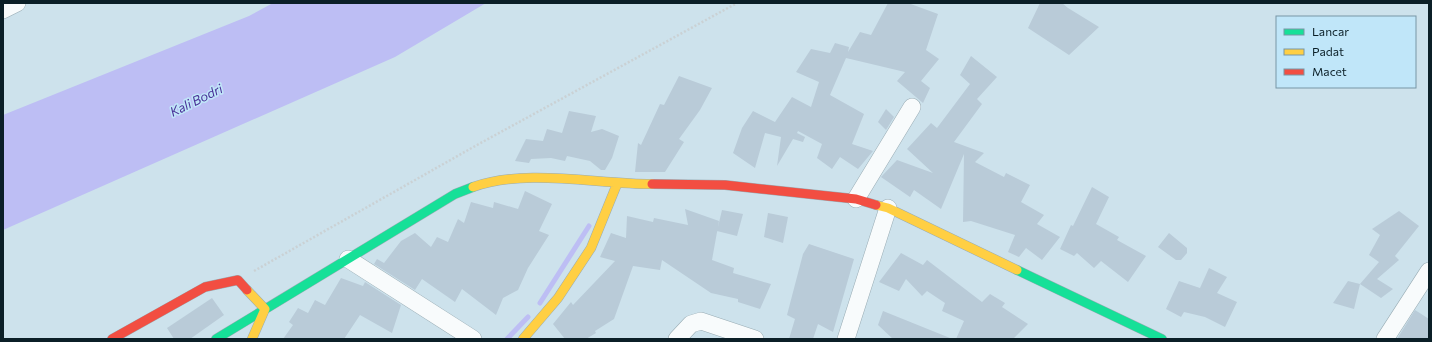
<svg xmlns="http://www.w3.org/2000/svg" width="1432" height="342" viewBox="0 0 1432 342" font-family="Commissioner,sans-serif">
<style>
.water{fill:#bdbef4}
.lines{fill:none;stroke-linecap:round;stroke-linejoin:round}
.stream{stroke:#bdbef4;stroke-width:5}
.building{fill:#b9cbd8}
.street-casing{stroke:#99acb4;stroke-width:18}
.fast-casing{stroke:#99acb4;stroke-width:10}
.slow-casing{stroke:#99acb4;stroke-width:10}
.jam-casing{stroke:#99acb4;stroke-width:10}
.path{stroke:#cad1d4;stroke-width:2.5;stroke-dasharray:2 2;stroke-linecap:butt}
.street{stroke:#f8fbfc;stroke-width:17}
.fast{stroke:#16e098;stroke-width:9}
.slow{stroke:#ffcf43;stroke-width:9}
.jam{stroke:#f24e42;stroke-width:9}
.labels{text-anchor:middle;stroke-width:3;stroke-linejoin:round;paint-order:stroke}
.water-label{font-size:13px;font-style:italic;fill:#4a3198;stroke:#c0e6f9}
</style>
<rect width="100%" height="100%" fill="#cde2ec"/>
<!-- water -->
<path class="water" d="M273,3H486L395,57L3,230V115L249,16Z"/>
<g class="lines">
<!-- stream -->
<path class="stream" d="M540,303L589,226
M507,339L528,317"/>
</g>
<!-- building -->
<path class="building" d="M888,3H908L938,14L926,50L939,59L921,81L930,88L923,103L897,81L905,72L846,58L830,95L864,114L852,144L873,151L858,169L840,157L832,169L817,158L822,144L798,131L797,133L805,137L803,142L793,139L777,166L781,137L765,133L755,168L733,153L742,128L753,111L775,122L792,97L811,107L819,82L796,72L811,49L830,53L835,43L849,47L848,52L860,32L871,35Z
M1040,3H1062L1068,8L1099,27L1069,55L1028,28Z
M971,56L997,77L977,99L982,104L954,142L984,153L975,162L1004,177L1006,173L1030,185L1021,202L1044,215L1037,224L1060,237L1042,260L1026,248L1019,257L1008,252L1015,235L971,221L963,222L964,154L941,209L914,190L910,197L881,177L897,160L933,173L907,149L931,123L937,128L970,84L960,75Z
M679,76L712,88L700,110L679,139L684,142L665,172H635L638,143L641,145L660,104L664,105Z
M886,109L894,117L886,130L878,122Z
M569,111L596,116L591,132L602,129L619,136L612,158L605,170H601L590,161L567,156L565,161L551,158L531,159L529,163L515,161L526,139L543,141L547,129L562,133Z
M1092,187L1109,197L1096,224L1119,237L1117,240L1146,256L1128,282L1101,261L1094,268L1077,253L1074,256L1060,249L1071,225L1073,226Z
M525,191L552,204L539,231L549,235L528,268L518,290L503,298L496,315L462,289L455,302L422,279L415,290L374,264L377,259L384,263L401,241L415,233L431,247L437,237L448,242L458,219L464,223L471,202L493,208L494,202L518,209Z
M685,209L719,221L712,260L734,268L733,273L771,284L760,309L738,302V299L711,293L662,260L660,270L633,266L614,319L595,331L596,333L586,339H565L553,324L571,302L573,305L615,261L600,257L611,233L626,238L627,216L653,222L654,218L688,225Z
M722,210L743,214L737,236L717,231Z
M1399,211L1419,226L1395,256L1399,260L1377,279L1393,289L1381,298L1360,284L1379,262L1369,255L1380,235L1372,229Z
M768,213L788,217L783,243L764,237Z
M1169,233L1187,248V253L1181,260H1176L1158,247Z
M809,244L854,259L833,332L818,324L813,339H789L795,319L787,315L803,254Z
M901,253L923,265L927,260L982,302L990,294L1005,303L1002,307L1028,324L1013,339H956L964,321L942,311L945,303L927,291L922,296L906,279L899,291L879,282Z
M1209,268L1227,277L1217,293L1237,302L1225,327L1205,317L1184,312L1181,317L1166,309L1179,281L1200,288Z
M341,278L363,286L365,282L401,305L392,333L360,315L344,339H283L293,325L289,322L298,308L308,313L315,300L325,305Z
M1348,281L1360,284L1354,309L1333,303Z
M212,298L224,315L190,339H174L167,328Z
M1415,310L1429,319V339H1397Z
M883,311L950,338V339H893L878,325Z"/>
<g class="lines">
<defs>
<path id="street" d="M3,10L17,3
M856,199L912,107
M348,259L473,339
M677,339L691,324L701,321L755,339
M846,339L888,208
M1385,339L1429,271"/>
<path id="fast" d="M1017,270L1162,339
M216,339L455,194L473,187"/>
<path id="slow" d="M473,187C527,168 595,184 652,184
M876,205L888,208L1017,270
M247,290L265,309L252,339
M523,339L558,298L591,248L617,184"/>
<path id="jam" d="M652,184L725,185L856,199L876,205
M112,339L205,287L238,280L247,290"/>
</defs>
<!-- street casing -->
<use href="#street" class="street-casing"/>
<!-- fast casing -->
<use href="#fast" class="fast-casing"/>
<!-- slow casing -->
<use href="#slow" class="slow-casing"/>
<!-- jam casing -->
<use href="#jam" class="jam-casing"/>
<!-- path -->
<path class="path" d="M254,271L477,145L737,3"/>
<!-- street -->
<use href="#street" class="street"/>
<!-- fast -->
<use href="#fast" class="fast"/>
<!-- slow -->
<use href="#slow" class="slow"/>
<!-- jam -->
<use href="#jam" class="jam"/>
</g>
<g class="labels">
<!-- water labels -->
<g class="water-label">
<text transform="translate(196 100) rotate(-26)" y="5">Kali Bodri</text>
</g>
</g>
<!-- border -->
<rect width="1432" height="342" fill="none" stroke="#0b1f27" stroke-width="8"/>
<!-- legend -->
<rect x="1276" y="16" width="140" height="72" fill="#c0e6f9" stroke="#7896a5"/>
<rect x="1284" y="29" width="20" height="6" fill="#16e098" stroke="#7896a5"/>
<text x="1312" y="36" font-size="12" fill="#0b1f27">Lancar</text>
<rect x="1284" y="49" width="20" height="6" fill="#ffcf43" stroke="#7896a5"/>
<text x="1312" y="56" font-size="12" fill="#0b1f27">Padat</text>
<rect x="1284" y="69" width="20" height="6" fill="#f24e42" stroke="#7896a5"/>
<text x="1312" y="76" font-size="12" fill="#0b1f27">Macet</text>
</svg>
